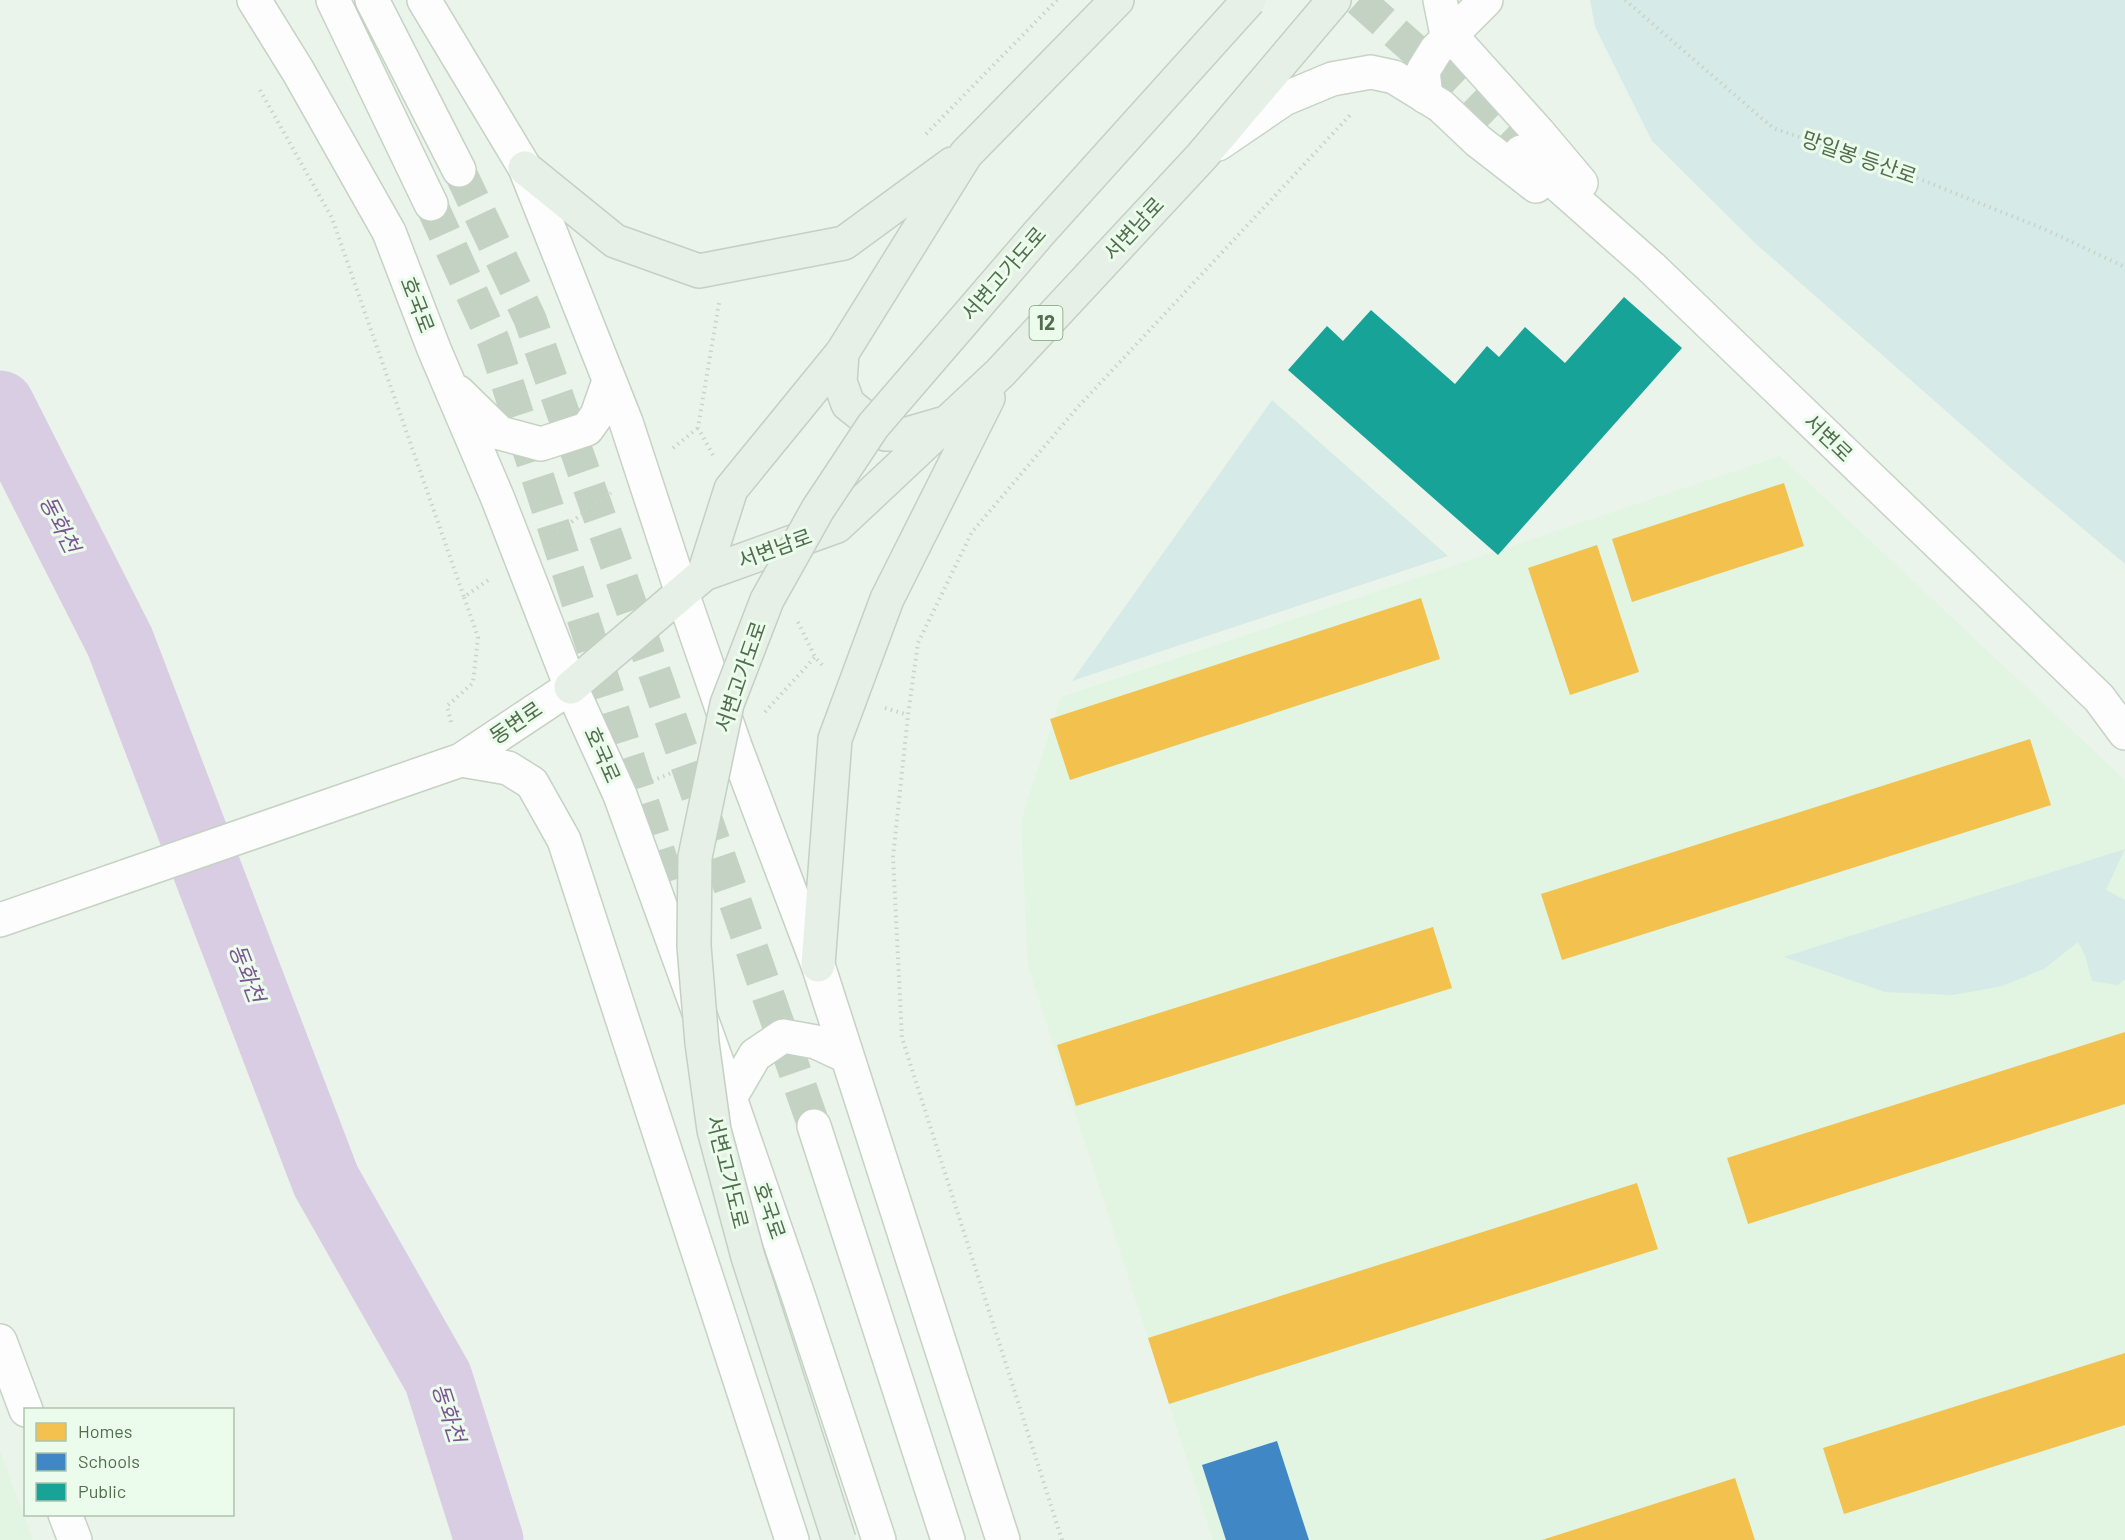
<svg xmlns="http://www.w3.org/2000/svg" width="2125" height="1540" viewBox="0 0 2125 1540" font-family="Barlow,'Noto Sans KR',sans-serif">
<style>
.residential{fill:#e1f5e2}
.green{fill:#d6eae7}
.homes{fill:#f2c14e}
.schools{fill:#3f88c5}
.public{fill:#17a398}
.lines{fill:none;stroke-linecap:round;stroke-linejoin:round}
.river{stroke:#d9cde3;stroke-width:69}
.tertiary-tunnel{stroke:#c4d2c3;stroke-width:33;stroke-dasharray:33 16;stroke-linecap:butt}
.secondary-tunnel{stroke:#c4d2c3;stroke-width:33;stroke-dasharray:33 16;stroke-linecap:butt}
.minor-casing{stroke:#c7d3c6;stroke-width:36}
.tertiary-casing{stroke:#c7d3c6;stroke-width:36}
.secondary-casing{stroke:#c5d2c4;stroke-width:36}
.trunk-casing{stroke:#c5d0c4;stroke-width:36}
.path{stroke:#cad3c8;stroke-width:4;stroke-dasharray:1.5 4.5;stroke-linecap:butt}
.minor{stroke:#fcfdfc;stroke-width:33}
.tertiary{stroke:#fcfdfc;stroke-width:33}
.secondary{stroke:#fcfdfc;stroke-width:33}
.trunk{stroke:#e6f0e6;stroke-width:33}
.trunk-bridge-casing{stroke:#c5d0c4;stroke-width:36;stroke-linecap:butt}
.trunk-bridge{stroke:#e6f0e6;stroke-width:33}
.labels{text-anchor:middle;stroke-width:6;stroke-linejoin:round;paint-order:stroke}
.shield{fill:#ebfcec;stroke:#81997d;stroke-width:1.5}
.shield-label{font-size:20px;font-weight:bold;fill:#536e4e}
.street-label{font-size:21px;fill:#536e4e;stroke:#ebfcec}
.water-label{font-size:22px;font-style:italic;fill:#7c5592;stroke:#ebfcec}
</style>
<rect width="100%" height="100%" fill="#eaf4ea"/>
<!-- residential -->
<path class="residential" d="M1780,456L2125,780V1540H1213L1028,966L1021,821L1061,697Z
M0,1451L33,1540H0Z"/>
<!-- green -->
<path class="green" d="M1590,0H2125V564L2013,470L1756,244L1652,141L1595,27Z
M1272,400L1448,556L1072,681Z
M2125,849L2106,890L2125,900V979L2118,985L2092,981L2085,955L2078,942L2044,969L2002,986L1953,995L1885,992L1784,957Z"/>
<!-- homes -->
<path class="homes" d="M1784,483L1804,546L1632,602L1612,539Z
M1597,545L1639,672L1570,695L1528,568Z
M1421,598L1440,659L1070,780L1050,719Z
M2030,739L2051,805L1562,960L1541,894Z
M1433,927L1452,988L1076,1106L1057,1045Z
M2125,1032V1104L1748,1224L1727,1158Z
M1637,1183L1658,1249L1169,1404L1148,1338Z
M2125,1353V1425L1844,1514L1823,1448Z
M1735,1478L1755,1540H1542Z"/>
<!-- schools -->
<path class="schools" d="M1277,1441L1309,1540H1226L1202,1465Z"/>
<!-- public -->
<path class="public" d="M1624,297L1682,348L1498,555L1288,370L1327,326L1343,341L1371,310L1455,384L1487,346L1499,357L1525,327L1565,363Z"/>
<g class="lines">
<!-- river -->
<path class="river" d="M0,405L120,642L326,1181L438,1378L489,1540"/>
<!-- tertiary-tunnel -->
<path class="tertiary-tunnel" d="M1359,0L1426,60L1521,152"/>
<!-- secondary-tunnel -->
<path class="secondary-tunnel" d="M459,170L530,319L814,1126
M431,204L494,342L669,884"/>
<defs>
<path id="minor" d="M1426,97L1423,71L1436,50L1486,0
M0,1341L26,1410
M65,1514L75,1540"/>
<path id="tertiary" d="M1440,0L1446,30L1538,132L1581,183
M1218,144L1284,99L1332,79L1371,72L1394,77L1441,106L1478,141L1536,186
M1521,152L1651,267L2099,698L2125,733"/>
<path id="secondary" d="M254,0L298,71L389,232L434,349L498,499L571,687L620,795L730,1098L797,1292L879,1540
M333,0L431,204
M372,0L459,170
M424,0L525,168L626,422L682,593L735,746L818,965L1003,1540
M458,392L500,433L541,444L587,429L597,415L609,381
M461,760L571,687
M0,920L461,760L508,768L532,783L564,840L792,1540
M730,1098L755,1055L783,1036L816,1042L846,1056
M814,1126L948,1540"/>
<path id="trunk" d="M525,168L615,241L699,271L844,243L952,164
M842,353L840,382L848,404L886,434H907L945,423
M704,574L731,489L842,353L966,154L1117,0
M571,687L704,574L837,526L1000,373L1202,156L1334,0
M818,965L835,739L887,599L988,398"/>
</defs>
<!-- minor casing -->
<use href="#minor" class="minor-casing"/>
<!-- tertiary casing -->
<use href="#tertiary" class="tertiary-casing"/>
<!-- secondary casing -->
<use href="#secondary" class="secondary-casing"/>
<!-- trunk casing -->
<use href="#trunk" class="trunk-casing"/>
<!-- path -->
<path class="path" d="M1625,0L1773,128L1917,178L2044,229L2125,267
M260,90L332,218L464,597L491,578
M926,134L1057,0
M673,448L698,428
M713,455L698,428L719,303
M552,536L611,493
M798,622L815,657L824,667
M885,708L908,715
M765,712L815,657
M451,722L447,706L473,683L478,637L464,597
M652,781L676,771
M1062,1540L902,1038L893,857L908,715L918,643L972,532L1077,408L1352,113"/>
<!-- minor -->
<use href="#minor" class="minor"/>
<!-- tertiary -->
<use href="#tertiary" class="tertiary"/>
<!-- secondary -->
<use href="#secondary" class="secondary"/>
<!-- trunk -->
<use href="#trunk" class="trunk"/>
<defs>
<path id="trunk-bridge" d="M839,1540L748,1257L714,1130L702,1043L694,946L695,857L727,704L767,600L818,509L873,426L1040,232L1249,0"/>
</defs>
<!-- trunk-bridge casing -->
<use href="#trunk-bridge" class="trunk-bridge-casing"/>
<!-- trunk-bridge -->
<use href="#trunk-bridge" class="trunk-bridge"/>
</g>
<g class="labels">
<!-- shield labels -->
<rect class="shield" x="1029.5" y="306" width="33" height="34" rx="4.5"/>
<g class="shield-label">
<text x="1046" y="330">12</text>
</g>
<!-- street labels -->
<g class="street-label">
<text transform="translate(1859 158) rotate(19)" y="7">망일봉 등산로</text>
<text transform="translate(1134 229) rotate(-47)" y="7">서변남로</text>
<text transform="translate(1004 274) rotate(-49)" y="7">서변고가도로</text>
<text transform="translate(417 305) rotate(69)" y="7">호국로</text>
<text transform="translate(1828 438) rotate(44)" y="7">서변로</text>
<text transform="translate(775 549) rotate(-20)" y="7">서변남로</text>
<text transform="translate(741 677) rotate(-71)" y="7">서변고가도로</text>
<text transform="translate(516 723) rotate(-34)" y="7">동변로</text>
<text transform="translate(602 755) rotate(66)" y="7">호국로</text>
<text transform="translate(727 1172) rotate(76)" y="7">서변고가도로</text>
<text transform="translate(769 1211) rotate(71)" y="7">호국로</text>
</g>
<!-- water labels -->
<g class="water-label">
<text transform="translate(60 524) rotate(63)" y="8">동화천</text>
<text transform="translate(247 973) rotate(69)" y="8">동화천</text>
<text transform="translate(449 1413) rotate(72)" y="8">동화천</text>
</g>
</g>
<!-- legend -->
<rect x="24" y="1408" width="210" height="108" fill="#ebfcec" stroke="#aec3ad" stroke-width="1.5"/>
<rect x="36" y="1423" width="30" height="18" fill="#f2c14e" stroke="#aec3ad" stroke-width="1.5"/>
<text x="78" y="1438" font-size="18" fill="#536e4e">Homes</text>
<rect x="36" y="1453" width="30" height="18" fill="#3f88c5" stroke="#aec3ad" stroke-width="1.5"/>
<text x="78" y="1468" font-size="18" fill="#536e4e">Schools</text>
<rect x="36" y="1483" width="30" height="18" fill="#17a398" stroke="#aec3ad" stroke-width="1.5"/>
<text x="78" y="1498" font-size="18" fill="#536e4e">Public</text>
</svg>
